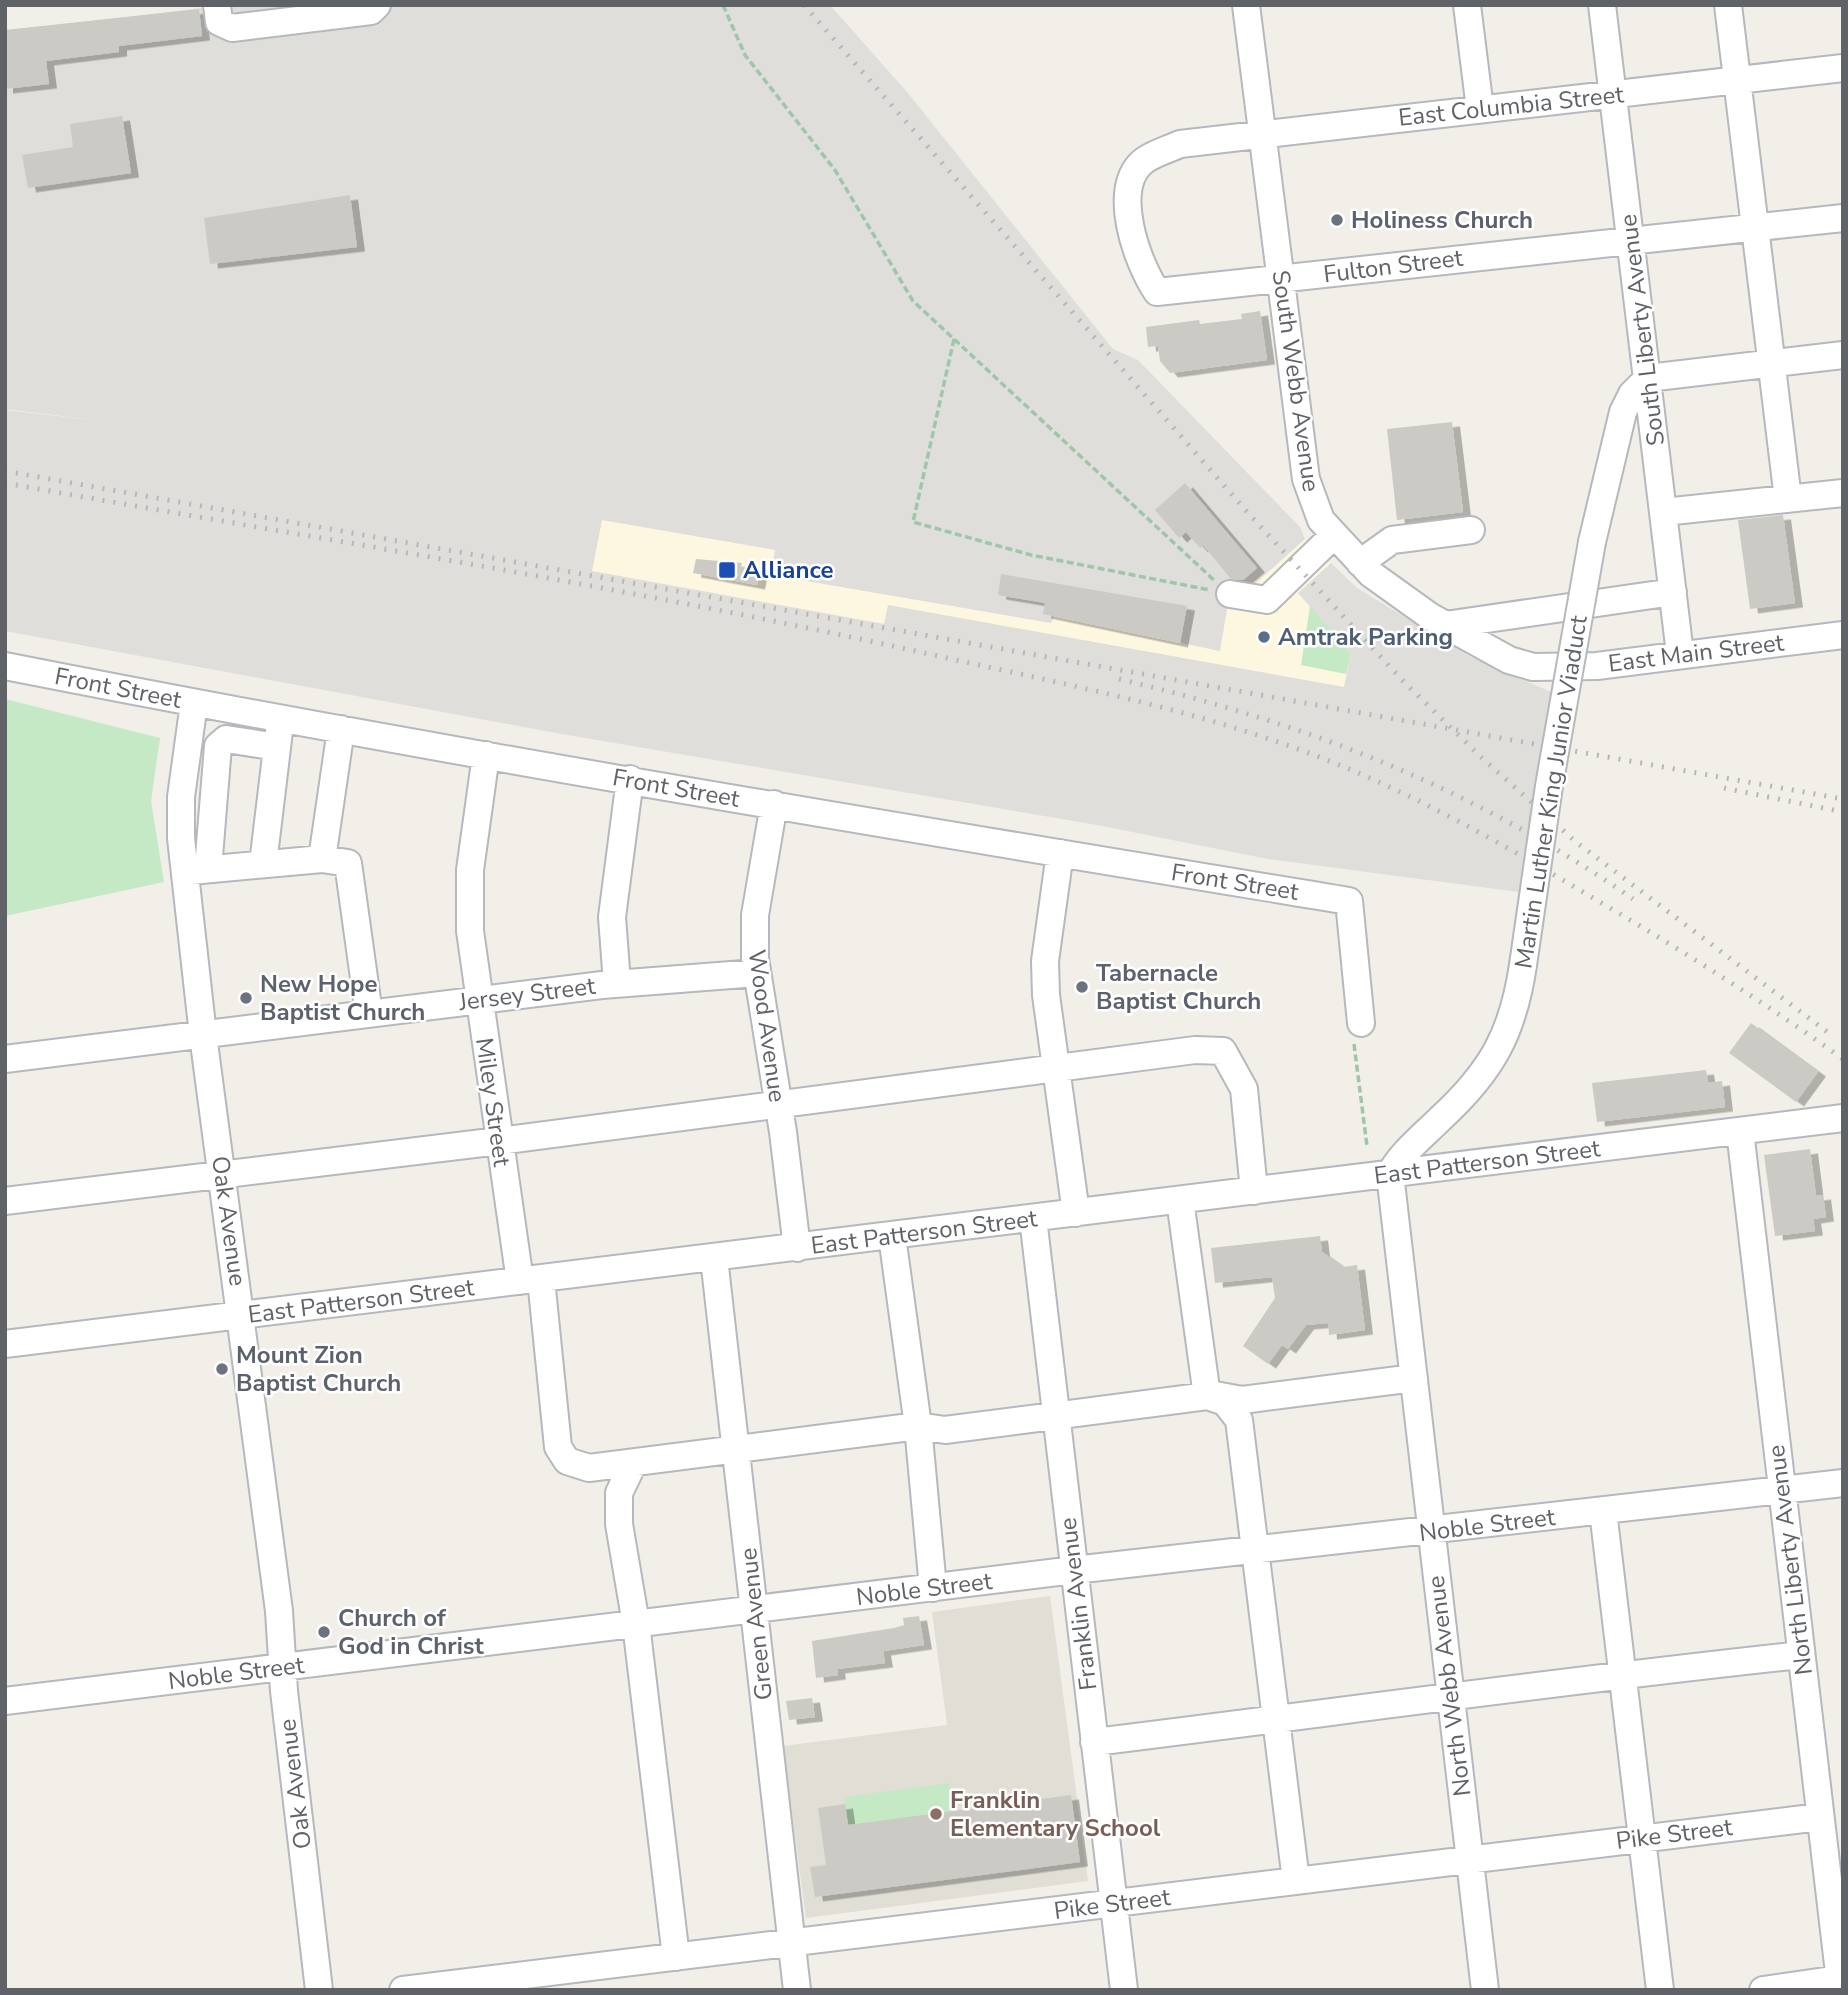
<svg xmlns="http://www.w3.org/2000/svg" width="1848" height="1995" viewBox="0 0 1848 1995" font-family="'Nunito Sans',sans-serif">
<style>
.commercial{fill:#fef7e0}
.industrial{fill:#e0deda}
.education{fill:#e1ded6}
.green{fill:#c5e8c5}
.building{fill:#cccac5;filter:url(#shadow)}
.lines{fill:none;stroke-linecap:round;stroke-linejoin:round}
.minor-casing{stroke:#b5b8bc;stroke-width:30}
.path{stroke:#9cc7a9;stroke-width:3.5;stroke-dasharray:7 3.5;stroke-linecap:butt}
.minor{stroke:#fff;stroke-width:26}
.rail{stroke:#b6b7b8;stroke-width:5;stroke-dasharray:2 9;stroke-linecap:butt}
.minor-bridge-casing{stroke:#b5b8bc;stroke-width:30;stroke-linecap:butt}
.minor-bridge{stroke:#fff;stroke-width:26}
.worship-dot{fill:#6b7280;stroke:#fff;stroke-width:2.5}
.transit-dot{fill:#1a4fb4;stroke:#fff;stroke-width:2.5}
.service-dot{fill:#5c6f8a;stroke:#fff;stroke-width:2.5}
.education-dot{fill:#8d6e63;stroke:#fff;stroke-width:2.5}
.labels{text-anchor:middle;stroke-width:5;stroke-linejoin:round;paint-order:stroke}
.street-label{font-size:24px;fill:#5f6368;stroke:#fff}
.worship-label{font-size:24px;font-weight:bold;fill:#5b616d;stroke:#fff;text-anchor:start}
.transit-label{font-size:24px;font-weight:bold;fill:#164399;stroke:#fff;text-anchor:start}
.service-label{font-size:24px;font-weight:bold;fill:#4e5e75;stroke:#fff;text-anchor:start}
.education-label{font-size:24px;font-weight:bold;fill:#785e54;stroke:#fff;text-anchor:start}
</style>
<defs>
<filter id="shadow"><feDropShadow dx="8" dy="4.5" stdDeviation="0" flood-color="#0004"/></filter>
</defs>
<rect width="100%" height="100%" fill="#f1efe8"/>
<!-- commercial -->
<path class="commercial" d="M602,520L776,550L772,575L1051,623L1053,616L1219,651L1227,609L1305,539L1331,563L1298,593L1310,606L1302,665L1346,674L1344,687L889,605L885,624L592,571Z"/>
<!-- industrial -->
<path class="industrial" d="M226,5H830L907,92L1113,349L1138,360L1300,527L1305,539L1227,609L1220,651L1054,616L1051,623L771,575L775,550L602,520L592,571L884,624L888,605L1344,687L1351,654L1298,593L1331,563L1357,588L1469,656L1551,692L1519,892L1268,859L1097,825L556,733L5,631V410L110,422L5,409V32Z"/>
<!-- education -->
<path class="education" d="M1050,1596L1088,1881L806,1918L783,1746L947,1725L932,1612Z"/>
<!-- green -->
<path class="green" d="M1310,606L1351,654L1346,674L1301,665Z
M5,699L160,738L151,801L164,882L5,916Z
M950,1783L954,1811L848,1825L844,1797Z"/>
<!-- building -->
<path class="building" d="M199,9L202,36L119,46V52L46,61L49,84L5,89V30Z
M122,116L131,173L28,188L22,155L73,147L70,124Z
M350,195L357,247L210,264L204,218Z
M1260,311L1267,360L1170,373L1160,361L1158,346L1148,347L1146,327L1199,320L1200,324L1242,319L1241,314Z
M1452,422L1463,512L1397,520L1387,429Z
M1185,483L1257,568L1243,580L1231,579L1203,545L1200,548L1186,532L1179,538L1155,510Z
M1783,515L1795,603L1750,609L1738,520Z
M696,559L742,563L741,567L760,571L757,585L693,573Z
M1001,574L1187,606L1180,643L1043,614L1045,603L998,595Z
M1751,1023L1818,1072L1796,1102L1729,1053Z
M1706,1070L1708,1083L1722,1081L1725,1107L1597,1122L1592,1083Z
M1810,1149L1816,1196L1823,1195L1826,1217L1813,1219L1815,1231L1775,1236L1764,1155Z
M1320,1236L1322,1252L1343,1267L1357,1265L1365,1330L1329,1335L1328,1323L1306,1325L1288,1349L1282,1345L1268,1364L1243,1346L1275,1298L1272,1277L1215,1283L1211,1248Z
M919,1616L924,1645L883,1651L885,1663L837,1669L838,1675L816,1678L812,1641L894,1628L904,1625L903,1618Z
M812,1698L815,1717L789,1720L786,1701Z
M1071,1795L1080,1862L815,1897L810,1867L826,1865L818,1808L845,1804L848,1825Z"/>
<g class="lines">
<defs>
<path id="minor" d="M217,5L219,22L232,28L371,11L377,5
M1246,5L1306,479L1321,520L1371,574L1431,617L1509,660L1533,667L1597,666L1843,635
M1467,5L1480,109
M1602,5L1680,654
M1728,5L1788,499
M1843,68L1180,144C1169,149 1155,153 1145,160C1109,186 1137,263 1157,292L1843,218
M1648,378L1843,355
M1664,512L1843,493
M1592,542L1623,412L1632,394L1648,378
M1360,563L1392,540L1471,530
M1230,594L1267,600L1333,536
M1445,625L1673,592
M5,666C451,754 900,827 1349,901L1361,1023
M194,703L181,797V838L203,1035L279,1611L284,1691L319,1990
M341,729L322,859L348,863L369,1014
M486,755L470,870V931L520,1281
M774,804L755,915V958L783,1132L797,1248
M1060,853L1045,961L1046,995L1076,1213
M263,864L279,731
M208,869L218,746L226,739L277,747
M191,871L322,859
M617,983L612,917L630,779
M5,1059L602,985L757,973
M1740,1131L1841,1990
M1390,1174L1485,1990
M1390,1174C1402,1152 1423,1136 1441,1118C1492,1071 1513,1033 1523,965
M1180,1200L1207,1396L1225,1402L1239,1420L1296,1881
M5,1201L499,1141L1195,1050L1223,1051L1244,1089L1254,1191
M1033,1218L1124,1990
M892,1236L918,1426L933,1588
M714,1258L797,1990
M541,1279L558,1447L567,1461L589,1468L918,1426L945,1430L1215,1395L1242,1400L1414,1378
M5,1344L1843,1118
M633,1464L619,1493V1524L636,1624L676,1957
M1603,1511L1660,1990
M5,1701L1074,1570L1843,1483
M1094,1742C1330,1713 1565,1680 1801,1655
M403,1990L1820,1817
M1763,1990L1839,1979"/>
</defs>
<!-- minor casing -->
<use href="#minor" class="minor-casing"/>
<!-- path -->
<path class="path" d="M723,5L745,55L835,170L913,301L1215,581
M954,339L913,522L1031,555L1210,590
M1354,1044L1367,1146"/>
<!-- minor -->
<use href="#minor" class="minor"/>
<!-- rail -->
<path class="rail" d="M804,5L1248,513L1403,681L1481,757L1576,842L1830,1034
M5,471L1843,799
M5,483C307,537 611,584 911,650C1044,680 1180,705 1309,753C1407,790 1498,841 1588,895C1675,946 1761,1000 1843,1059
M1119,679C1308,724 1472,787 1633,899
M1724,788L1843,812"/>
<defs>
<path id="minor-bridge" d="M1523,965L1549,786L1592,542"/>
</defs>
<!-- minor-bridge casing -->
<use href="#minor-bridge" class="minor-bridge-casing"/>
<!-- minor-bridge -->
<use href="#minor-bridge" class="minor-bridge"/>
</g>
<!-- markers -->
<g class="worship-dot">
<circle cx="1337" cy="220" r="7"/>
<circle cx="1082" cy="987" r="7"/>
<circle cx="246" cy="998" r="7"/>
<circle cx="222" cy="1369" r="7"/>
<circle cx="324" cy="1632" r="7"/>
</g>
<rect class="transit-dot" x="718" y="561" width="18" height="18" rx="3.5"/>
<circle class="service-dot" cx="1264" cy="637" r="7"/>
<circle class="education-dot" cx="936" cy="1814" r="7"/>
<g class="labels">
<!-- street labels -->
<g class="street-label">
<text transform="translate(1511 106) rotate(-6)" y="8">East Columbia Street</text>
<text transform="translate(1393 266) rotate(-7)" y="8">Fulton Street</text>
<text transform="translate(1642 330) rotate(-97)" y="8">South Liberty Avenue</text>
<text transform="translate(1296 381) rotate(82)" y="8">South Webb Avenue</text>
<text transform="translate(1696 653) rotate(-7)" y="8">East Main Street</text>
<text transform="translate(118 688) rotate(11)" y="8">Front Street</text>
<text transform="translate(676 788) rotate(10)" y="8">Front Street</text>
<text transform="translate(1551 792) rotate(-81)" y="8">Martin Luther King Junior Viaduct</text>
<text transform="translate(1235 882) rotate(9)" y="8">Front Street</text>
<text transform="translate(527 994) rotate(-7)" y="8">Jersey Street</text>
<text transform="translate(767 1026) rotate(82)" y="8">Wood Avenue</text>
<text transform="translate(493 1102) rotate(82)" y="8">Miley Street</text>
<text transform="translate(1487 1162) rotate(-7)" y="8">East Patterson Street</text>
<text transform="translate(229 1221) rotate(82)" y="8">Oak Avenue</text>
<text transform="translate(924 1232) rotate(-7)" y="8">East Patterson Street</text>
<text transform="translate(361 1301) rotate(-7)" y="8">East Patterson Street</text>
<text transform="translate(1487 1525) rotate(-7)" y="8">Noble Street</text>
<text transform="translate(1790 1560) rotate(-97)" y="8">North Liberty Avenue</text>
<text transform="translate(924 1589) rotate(-7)" y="8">Noble Street</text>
<text transform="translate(1078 1604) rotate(-97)" y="8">Franklin Avenue</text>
<text transform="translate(756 1624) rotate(-96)" y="8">Green Avenue</text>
<text transform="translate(236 1673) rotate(-7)" y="8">Noble Street</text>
<text transform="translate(1449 1686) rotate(-97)" y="8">North Webb Avenue</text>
<text transform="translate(295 1784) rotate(-97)" y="8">Oak Avenue</text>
<text transform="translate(1674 1834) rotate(-7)" y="8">Pike Street</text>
<text transform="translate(1112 1904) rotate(-7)" y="8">Pike Street</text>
</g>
<!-- worship labels -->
<g class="worship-label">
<text x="1351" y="228">Holiness Church</text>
<text x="1096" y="981">Tabernacle<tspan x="1096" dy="28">Baptist Church</tspan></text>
<text x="260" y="992">New Hope<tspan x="260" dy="28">Baptist Church</tspan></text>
<text x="236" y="1363">Mount Zion<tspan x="236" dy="28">Baptist Church</tspan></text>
<text x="338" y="1626">Church of<tspan x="338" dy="28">God in Christ</tspan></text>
</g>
<!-- transit labels -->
<g class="transit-label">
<text x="743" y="578">Alliance</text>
</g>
<!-- service labels -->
<g class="service-label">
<text x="1278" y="645">Amtrak Parking</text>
</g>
<!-- education labels -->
<g class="education-label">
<text x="950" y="1808">Franklin<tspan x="950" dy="28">Elementary School</tspan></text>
</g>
</g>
<!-- border -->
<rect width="1848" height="1995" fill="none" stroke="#5f6368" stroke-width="14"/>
</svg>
